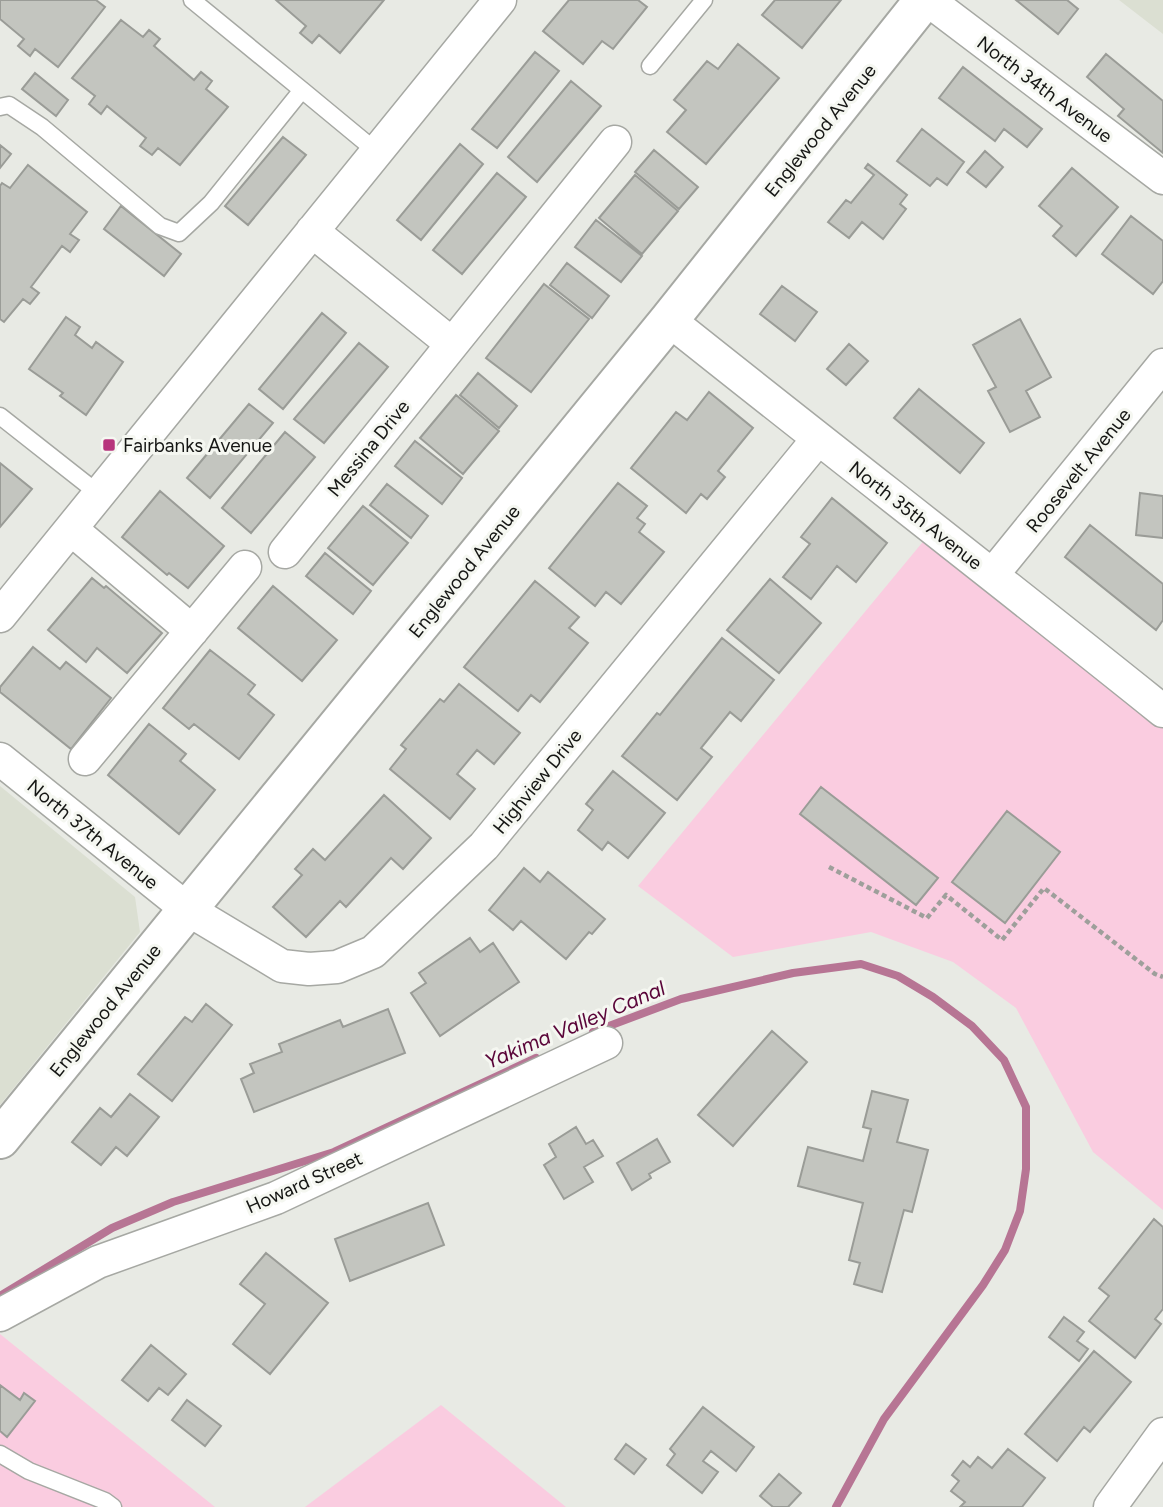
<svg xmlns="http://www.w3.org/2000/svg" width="1163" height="1507" viewBox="0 0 1163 1507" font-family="Figtree,sans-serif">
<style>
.built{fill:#dbdfd2}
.green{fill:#facce0}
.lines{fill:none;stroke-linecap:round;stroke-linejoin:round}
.stream{stroke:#b77594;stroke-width:8}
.building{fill:#c3c5bf;stroke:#9a9c97;stroke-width:2}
.lane-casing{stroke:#a6a8a3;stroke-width:19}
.street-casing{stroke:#a6a8a3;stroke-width:35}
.secondary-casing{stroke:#a6a8a3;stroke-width:42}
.path{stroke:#9e9f9b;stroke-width:4.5;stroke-dasharray:5 3.5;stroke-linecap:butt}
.lane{stroke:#fff;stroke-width:16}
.street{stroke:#fff;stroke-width:32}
.secondary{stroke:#fff;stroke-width:38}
.poi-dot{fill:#b7357d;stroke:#f5f7f1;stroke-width:2.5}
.labels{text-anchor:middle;stroke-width:6;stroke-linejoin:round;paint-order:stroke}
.street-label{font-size:19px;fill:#151614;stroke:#f5f7f1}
.poi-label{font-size:19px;fill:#151614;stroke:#f5f7f1;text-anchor:start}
.water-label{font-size:21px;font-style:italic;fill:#5a0539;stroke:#f5f7f1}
</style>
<rect width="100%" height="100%" fill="#e8eae4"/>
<!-- built -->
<path class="built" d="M1119,0H1163V34Z
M0,786L135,897L140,932L0,1105Z"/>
<!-- green -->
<path class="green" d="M926,538L1163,728V1210L1093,1152L1016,1008L953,962L871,932L733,957L638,886Z
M0,1334L215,1507H0Z
M441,1405L566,1507H305Z"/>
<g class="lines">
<!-- stream -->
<path class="stream" d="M593,1032L681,999L793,973L861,964L898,976L933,997L972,1026L1004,1060L1026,1107V1169L1020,1211L1005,1250L983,1285L884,1419L836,1507
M0,1296L112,1228L173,1202L334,1152L536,1058"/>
</g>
<!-- building -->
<path class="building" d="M0,0H96L105,7L58,67L35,49L30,56L18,46L24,39L0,19Z
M276,0H384L340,53L319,35L312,43L300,33L306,26Z
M569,0H638L647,7L613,49L602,41L583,64L543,31Z
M775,0H841L802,48L762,15Z
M1016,0H1067L1078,9L1058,34Z
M121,20L143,37L149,30L160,39L154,46L194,80L201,72L212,81L206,89L228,107L180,165L158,148L152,155L140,146L146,138L107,106L101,114L89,104L95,96L72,78Z
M738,44L779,78L706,164L667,132L686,110L674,100L707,61L718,69Z
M535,52L559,71L497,148L472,129Z
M1106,54L1163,101V153L1118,116L1124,109L1087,77Z
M963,67L1042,129L1027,147L1004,129L995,141L939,98Z
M35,73L68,100L56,116L22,89Z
M571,81L601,106L537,182L508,157Z
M922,129L964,162L947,185L937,178L930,186L897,161Z
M283,137L306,155L248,225L225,206Z
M460,144L483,164L421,240L397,220Z
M0,145L11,154L0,168Z
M654,150L698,187L679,209L635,172Z
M985,151L1003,167L986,187L967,172Z
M868,164L907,195L900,204L906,209L883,239L862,222L849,238L828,222L846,200L851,203L874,175L865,168Z
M28,165L87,212L70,234L79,240L70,252L62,246L31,287L39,293L30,304L23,299L4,322L0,319V186L2,183L10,188Z
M1072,168L1118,207L1076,256L1053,236L1062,226L1039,206Z
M497,173L526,197L462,274L433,250Z
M635,175L678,211L642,254L599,218Z
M121,206L181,254L164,276L104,229Z
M1131,216L1163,241V281L1153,294L1102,254Z
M596,220L642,256L621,282L575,247Z
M567,263L609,296L592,318L550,285Z
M544,284L589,319L531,392L486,358Z
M782,286L817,312L795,341L760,314Z
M322,313L346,333L283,409L259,389Z
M66,317L80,327L75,335L92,348L96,342L123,362L86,415L60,396L63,393L29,369Z
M1020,319L1051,377L1026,391L1040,417L1010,432L988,391L996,387L973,345Z
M359,343L388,367L324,443L294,419Z
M849,344L868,361L846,385L827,369Z
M478,373L517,406L499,428L460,395Z
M919,389L984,443L960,473L894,418Z
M709,392L753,428L718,471L725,477L707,499L701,494L686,513L631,468L676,412L687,420Z
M456,395L499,431L463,474L420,438Z
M249,404L273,423L210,498L187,478Z
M285,432L315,457L251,533L222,508Z
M415,441L462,478L442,504L395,466Z
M0,463L32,489L0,527Z
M618,483L647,506L637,518L645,524L639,532L664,552L621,604L606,592L595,606L549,568Z
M387,484L428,516L411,538L370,505Z
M160,491L224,546L188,588L169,573L167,575L122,537Z
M1140,493L1163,496V538L1136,535Z
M832,498L887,543L856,582L837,566L811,599L783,577L810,544L801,537Z
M363,506L408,543L373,585L328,548Z
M1090,525L1163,584V620L1156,630L1065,557Z
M325,553L371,591L353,614L306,576Z
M92,578L104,588L106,586L162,633L127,673L97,648L86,662L48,630Z
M770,579L821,623L779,673L727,630Z
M535,581L579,617L569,628L588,643L540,702L531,695L518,711L464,667Z
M273,586L337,640L302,681L238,628Z
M722,638L774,680L741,721L730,712L701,748L712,757L677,800L622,756L657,713L660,715Z
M33,647L60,669L66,662L111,698L71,749L0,692V687Z
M210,650L255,685L248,694L274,715L239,759L194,724L189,729L163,708Z
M459,684L520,733L494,764L477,750L457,774L475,789L450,819L390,769L406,749L401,745L440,699L444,702Z
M149,724L186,754L180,761L215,790L179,834L108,775Z
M613,771L665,813L628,858L608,842L602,850L578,830L593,810L586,804Z
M821,787L938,878L916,905L800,814Z
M384,795L431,838L403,869L391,858L346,907L340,901L306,937L273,907L302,875L295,869L313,849L325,860Z
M1007,811L1060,852L1005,923L952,882Z
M524,868L540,882L548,872L605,919L592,934L589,932L566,959L521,921L513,930L489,910Z
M470,938L480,952L493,943L519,982L440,1036L411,993L426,983L419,973Z
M206,1004L232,1025L172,1101L138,1074L185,1017L192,1022Z
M388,1009L405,1053L254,1112L241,1079L254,1073L250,1064L282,1052L279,1044L340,1020L343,1027Z
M772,1031L807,1062L733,1146L698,1115Z
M872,1091L908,1100L897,1142L928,1150L912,1212L904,1210L882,1292L854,1284L860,1263L849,1260L863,1203L798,1186L808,1147L863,1161L871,1129L863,1127Z
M130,1094L159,1117L127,1156L116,1147L101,1165L72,1142L100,1108L111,1117Z
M576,1127L586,1144L593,1140L603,1156L584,1167L593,1182L564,1199L544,1165L556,1157L549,1144Z
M657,1139L670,1162L649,1174L651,1178L632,1190L617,1163Z
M428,1203L444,1245L350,1281L335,1239Z
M1154,1219L1163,1227V1309L1155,1319L1161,1324L1135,1358L1089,1321L1109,1296L1099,1288Z
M266,1253L328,1303L270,1374L233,1344L265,1304L240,1284Z
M1064,1317L1084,1332L1077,1341L1088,1349L1079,1361L1049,1337Z
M151,1345L186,1374L168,1395L159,1388L148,1401L122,1380Z
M1094,1351L1131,1382L1090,1432L1084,1427L1057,1461L1025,1434Z
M0,1385L20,1400L24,1393L35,1401L7,1437L0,1431Z
M187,1400L221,1426L205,1446L172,1420Z
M703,1407L754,1447L736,1471L711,1451L703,1461L718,1472L702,1493L667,1465L675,1454L670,1449Z
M626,1444L646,1459L634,1474L615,1459Z
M1008,1449L1045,1478L1022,1507H960L965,1502L951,1491L959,1481L952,1475L963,1461L970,1467L978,1457L992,1468Z
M779,1474L801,1493L788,1507H773L760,1496Z"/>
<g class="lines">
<defs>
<path id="lane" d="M192,0L302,90
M650,66L704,0
M0,107L9,105L42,127L160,226L179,233L211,203L302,90L377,152
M0,416L99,494
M0,1454L29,1471L105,1501L113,1507"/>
<path id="street" d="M928,0L1163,178
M312,231L452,344
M669,320C833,451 999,579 1163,711
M71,529L192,631
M285,552L615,142
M993,574L1163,365
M0,616L500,0
M0,759L187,909L282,966L309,969L337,967L373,952L484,846L818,439
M85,759L245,567
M0,1315L98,1262L276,1198L606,1043
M1110,1507L1163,1434"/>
<path id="secondary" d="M0,1139L669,320L924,0"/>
</defs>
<!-- lane casing -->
<use href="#lane" class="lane-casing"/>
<!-- street casing -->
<use href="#street" class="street-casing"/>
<!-- secondary casing -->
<use href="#secondary" class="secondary-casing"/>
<!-- path -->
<path class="path" d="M829,867L927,918L946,895L1002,940L1044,888L1155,974L1163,977"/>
<!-- lane -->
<use href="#lane" class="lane"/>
<!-- street -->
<use href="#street" class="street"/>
<!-- secondary -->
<use href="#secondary" class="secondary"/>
</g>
<!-- markers -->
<rect class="poi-dot" x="102" y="438" width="14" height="14" rx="3.5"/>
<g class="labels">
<!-- street labels -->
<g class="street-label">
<text transform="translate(1045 89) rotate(37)" y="7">North 34th Avenue</text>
<text transform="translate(820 130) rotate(-51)" y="7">Englewood Avenue</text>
<text transform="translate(368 448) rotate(-51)" y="7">Messina Drive</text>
<text transform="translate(1078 470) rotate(-51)" y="7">Roosevelt Avenue</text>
<text transform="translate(916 515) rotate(38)" y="7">North 35th Avenue</text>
<text transform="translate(464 571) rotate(-51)" y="7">Englewood Avenue</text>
<text transform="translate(537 781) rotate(-51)" y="7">Highview Drive</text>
<text transform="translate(93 834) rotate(39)" y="7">North 37th Avenue</text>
<text transform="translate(105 1010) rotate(-51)" y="7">Englewood Avenue</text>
<text transform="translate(304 1182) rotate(-24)" y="7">Howard Street</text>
</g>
<!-- poi labels -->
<g class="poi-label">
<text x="123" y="452">Fairbanks Avenue</text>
</g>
<!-- water labels -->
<g class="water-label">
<text transform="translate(575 1025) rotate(-23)" y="7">Yakima Valley Canal</text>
</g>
</g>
</svg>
